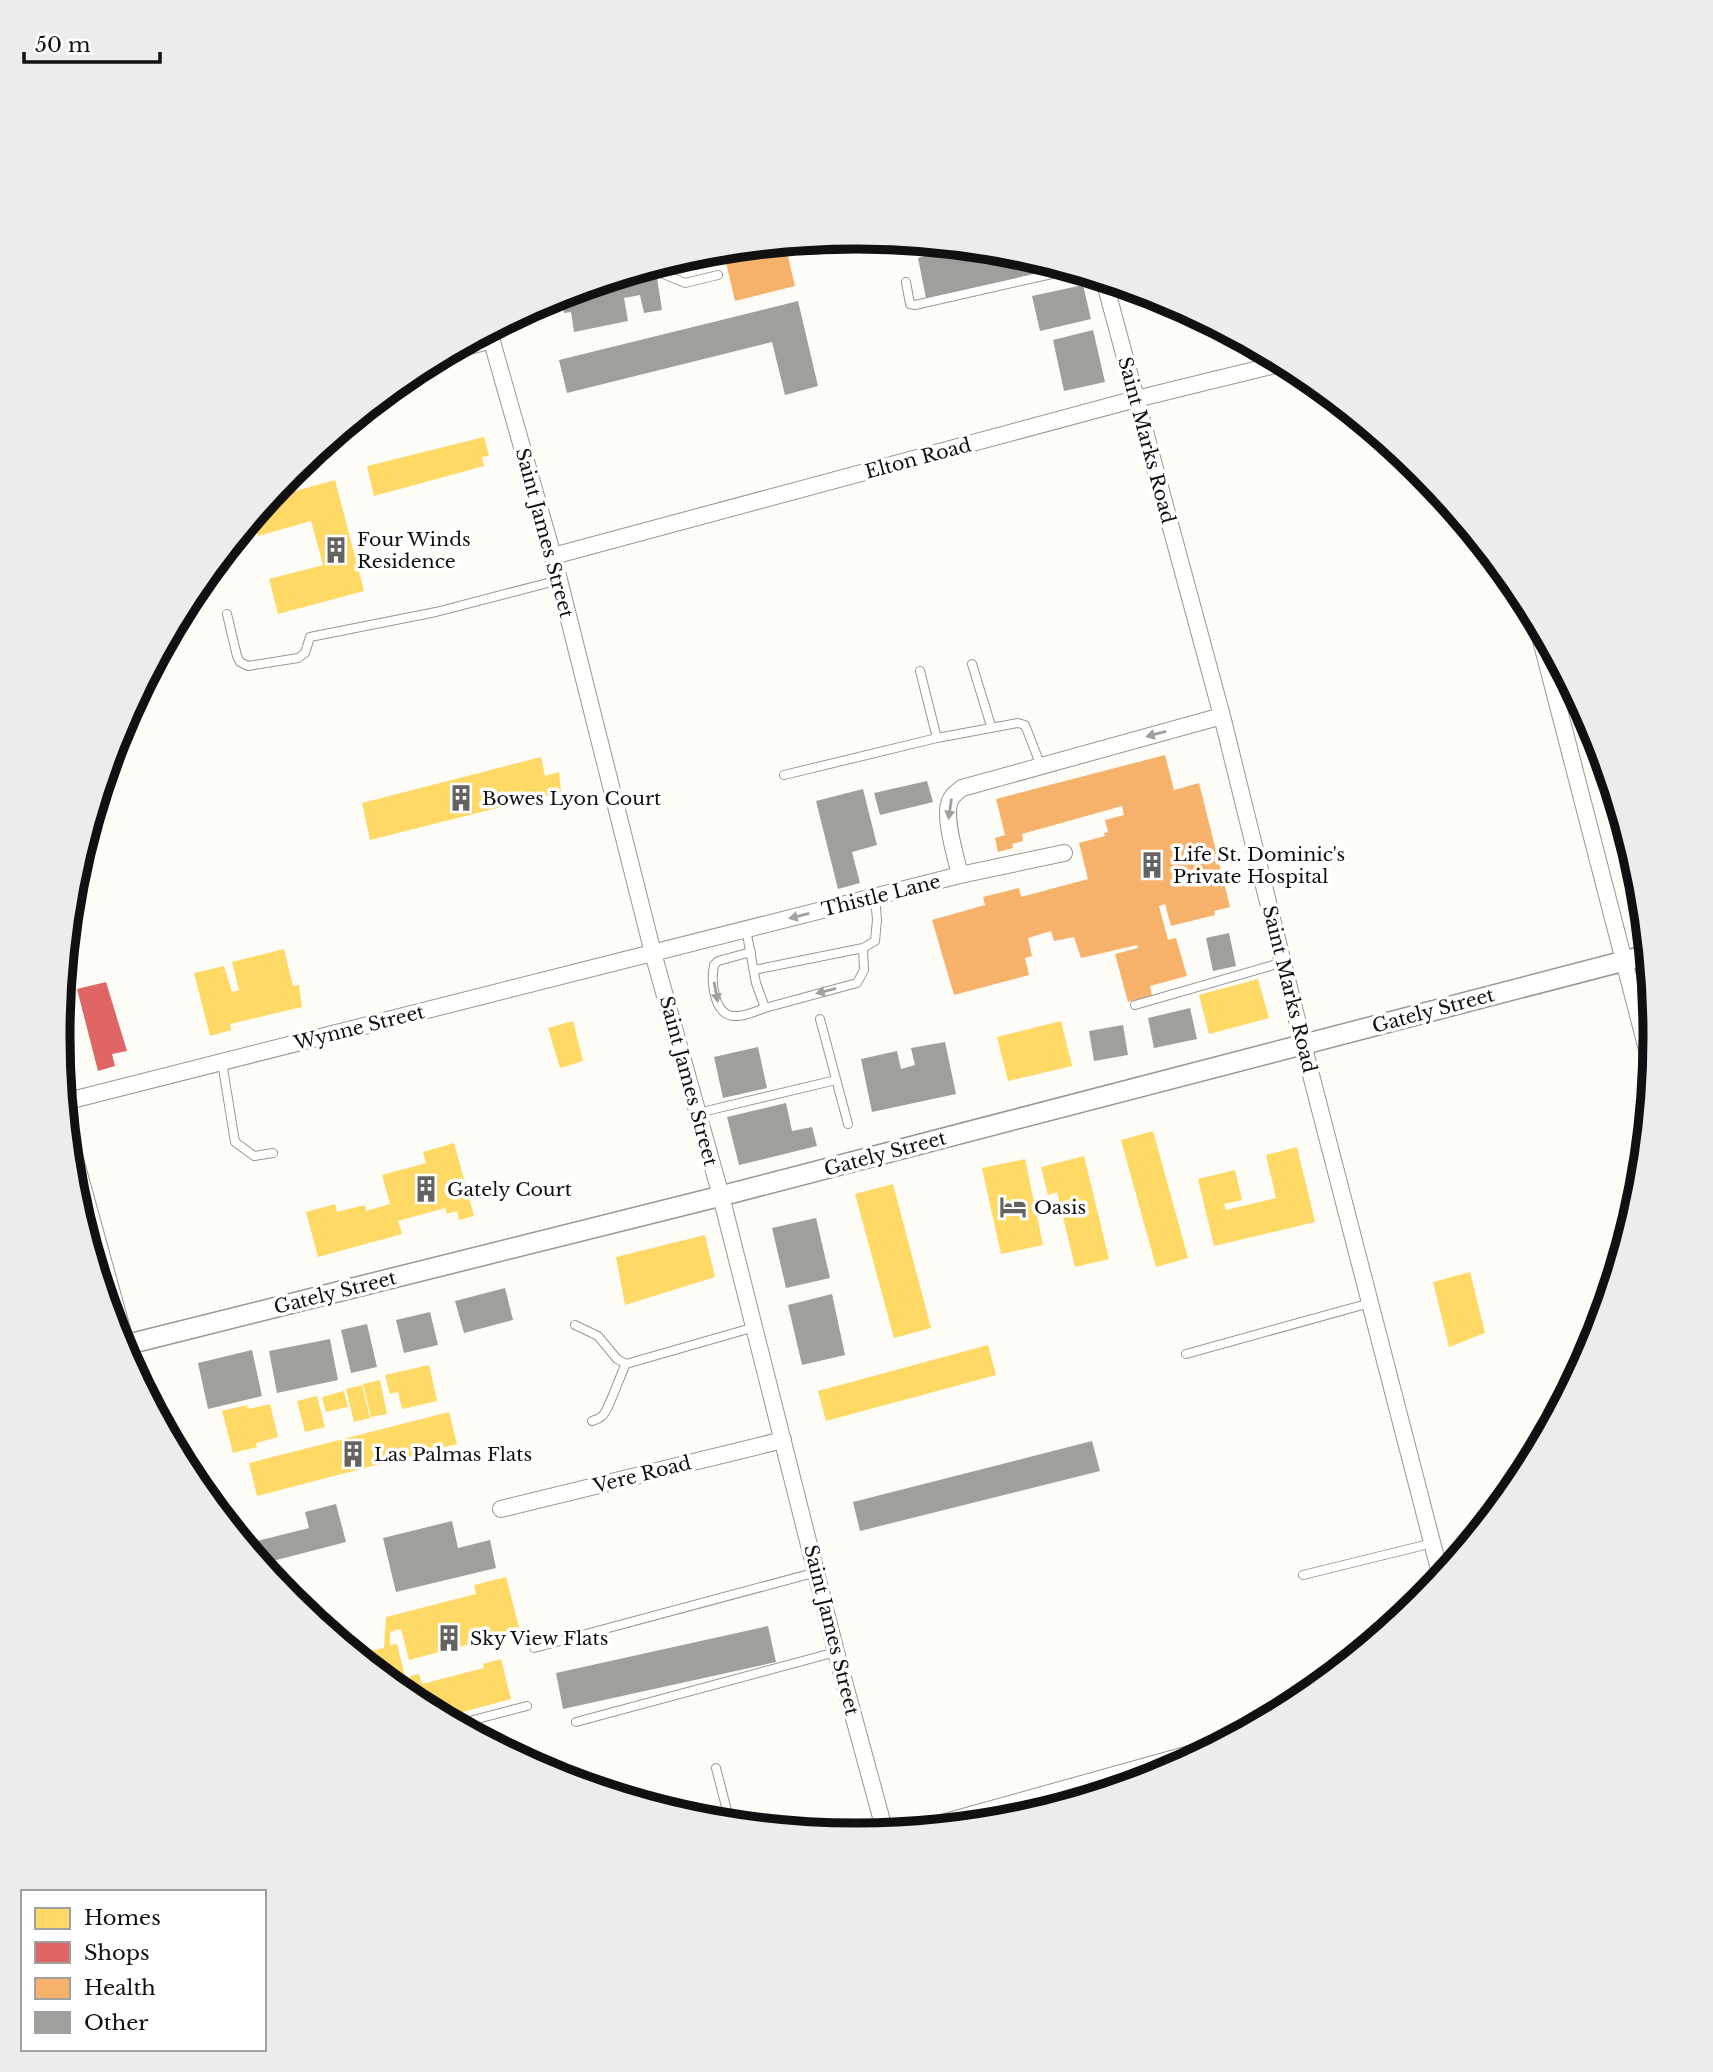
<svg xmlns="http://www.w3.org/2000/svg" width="1713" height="2072" viewBox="0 0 1713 2072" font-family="'Libre Baskerville',serif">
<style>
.homes{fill:#ffd966}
.shops{fill:#e06666}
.health{fill:#f6b26b}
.building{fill:#a19f9c}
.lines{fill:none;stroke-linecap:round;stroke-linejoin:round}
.service-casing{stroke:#979795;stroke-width:10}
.minor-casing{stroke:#979795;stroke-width:18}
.tertiary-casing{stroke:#979795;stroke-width:22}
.service{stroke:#fffffe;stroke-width:8}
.minor{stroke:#fffffe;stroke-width:16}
.tertiary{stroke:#fffffe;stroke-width:19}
.oneway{fill:#a0a09f}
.labels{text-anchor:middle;stroke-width:7;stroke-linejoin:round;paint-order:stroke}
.street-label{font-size:19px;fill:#111;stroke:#fff}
.poi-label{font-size:19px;fill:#111;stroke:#fff;text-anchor:start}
.rim{fill:none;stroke:#111;stroke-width:9}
</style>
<rect width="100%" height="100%" fill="#fdfcf7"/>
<!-- homes -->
<path class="homes" d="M484,437L489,456L482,457L484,466L374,496L367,466Z
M335,480L364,591L278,614L269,579L323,565L311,521L258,536L253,518L270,498Z
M541,757L545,776L559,772L561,792L370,840L362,803Z
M284,949L293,986L299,985L302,1007L230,1024L231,1030L210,1036L194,973L224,966L232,992L239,990L232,962Z
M1258,979L1269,1018L1209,1034L1199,995Z
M573,1021L583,1061L560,1068L548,1028Z
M1061,1021L1072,1066L1008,1081L997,1037Z
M1153,1131L1188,1258L1156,1267L1121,1140Z
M454,1143L474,1216L459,1220L457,1211L447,1214L445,1208L398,1221L402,1234L318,1257L306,1212L335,1204L337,1212L365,1205L366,1211L390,1204L382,1175L426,1163L423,1152Z
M1297,1147L1315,1222L1214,1246L1198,1179L1235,1170L1242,1200L1224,1204L1226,1210L1276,1198L1266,1155Z
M1084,1156L1109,1259L1075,1267L1057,1192L1048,1195L1041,1167Z
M1025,1159L1043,1245L1001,1254L982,1168Z
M893,1184L931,1328L894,1338L855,1194Z
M705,1235L715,1277L625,1305L616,1257Z
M1470,1272L1485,1333L1449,1347L1433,1282Z
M988,1345L996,1375L826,1421L818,1391Z
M429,1365L437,1401L402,1409L398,1392L390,1394L385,1375Z
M380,1380L387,1414L371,1417L363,1384Z
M362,1385L370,1418L354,1422L346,1389Z
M344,1391L348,1407L326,1412L322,1397Z
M317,1396L325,1427L305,1432L297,1401Z
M270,1404L278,1437L256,1443L257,1447L233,1453L222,1411L247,1405L248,1409Z
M449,1412L457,1444L257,1496L249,1463Z
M506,1577L520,1631L409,1660L401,1629L390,1632V1645L397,1644L408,1689L401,1691L357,1654L384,1648L386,1617L476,1594L474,1585Z
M501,1659L511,1699L444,1717L403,1693L413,1690L410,1676L419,1674L422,1684L484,1668L483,1664Z
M511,1743L512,1748L522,1745L525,1755L519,1757L498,1746Z"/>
<!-- shops -->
<path class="shops" d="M106,982L127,1051L112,1054L115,1066L98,1071L77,989Z"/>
<!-- health -->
<path class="health" d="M785,244L795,286L735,301L723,250Z
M1165,755L1174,790L1199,783L1230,907L1214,911L1215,915L1171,926L1165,904L1159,906L1168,940L1176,938L1187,976L1150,986L1152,996L1128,1002L1115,954L1138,948L1137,945L1081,958L1074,937L1054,941L1051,931L1028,938L1032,956L1025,958L1029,975L954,995L932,920L985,905L983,897L1019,888L1021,897L1088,879L1079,843L1105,836L1104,833L1108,832L1105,820L1124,815L1122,806L1022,834L1023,841L1012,844L1013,848L998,852L995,838L1005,835L996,799Z"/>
<!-- building -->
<path class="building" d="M857,237L894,241L856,251L852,238Z
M956,247L1013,253L1060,267L926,298L918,258Z
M657,278L662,310L644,313L640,295L624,298L628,321L574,332L571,312L564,313L561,297Z
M1083,285L1091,319L1040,331L1032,296Z
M798,301L818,386L785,395L772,342L567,393L559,360Z
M1093,330L1105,382L1064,391L1053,340Z
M927,781L933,802L880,815L874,793Z
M863,789L877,845L852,852L860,883L838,889L816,801Z
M1229,933L1236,966L1213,971L1206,938Z
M1190,1008L1197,1039L1154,1048L1148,1018Z
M1123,1025L1128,1055L1094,1061L1089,1031Z
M945,1042L956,1094L872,1112L861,1059L897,1051L901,1069L915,1065L911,1048Z
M758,1047L767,1088L723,1098L714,1057Z
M786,1103L792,1131L812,1127L817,1146L739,1165L727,1117Z
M816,1218L830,1278L786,1288L772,1228Z
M505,1288L513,1320L464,1333L455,1301Z
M832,1294L845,1355L802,1365L788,1305Z
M430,1312L438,1345L404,1353L396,1320Z
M367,1324L377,1367L351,1373L341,1330Z
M330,1339L338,1380L277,1393L269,1351Z
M252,1350L262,1396L208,1409L198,1363Z
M1092,1441L1100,1471L860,1531L853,1502Z
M336,1504L346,1542L261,1564L245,1544L309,1528L305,1512Z
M452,1521L458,1548L490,1540L496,1568L396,1592L383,1538Z
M768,1626L776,1662L563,1709L556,1673Z"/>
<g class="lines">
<defs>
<path id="service" d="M649,268L685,283L718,275
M906,282L910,304L915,305L1070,270
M227,614L237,656L240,662L248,666L298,658L305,653L310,637L436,612L559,580
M972,664L991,726
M920,671L937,738
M784,775L937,738L1018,723L1025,725L1041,766
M746,929L756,983L765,1008L857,983L864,970L863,948
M751,952L718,961L714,965C711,981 713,1018 737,1016C746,1016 756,1011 765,1008
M754,970L863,948L875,941L877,920L875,897
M1135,1005L1284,962
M820,1019L848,1124
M222,1062L235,1142L254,1156L273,1153
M698,1113L836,1080
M575,1325L598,1336L617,1359L626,1364L755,1327
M1186,1354L1370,1303
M592,1421C595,1420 599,1419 602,1416C608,1412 620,1375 626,1364
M1303,1575L1433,1543
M534,1648L817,1572
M576,1722L836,1652
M458,1724L527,1706
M716,1768L730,1822"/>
<path id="minor" d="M1104,280L1222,716L1303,1044L1441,1577
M489,331L553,556L653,953L721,1196L836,1652L885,1832
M454,350L492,340
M553,556L1136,399L1283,363
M1536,621L1652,1069
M960,875C956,857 943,817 950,801C952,795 957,792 962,788L1222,716
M64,1102L960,875L1064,853
M67,1130L133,1369
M501,1509L783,1440
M920,1829L1211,1748"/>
<path id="tertiary" d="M121,1346L721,1196L1647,955"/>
</defs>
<!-- service casing -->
<use href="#service" class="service-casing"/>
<!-- minor casing -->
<use href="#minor" class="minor-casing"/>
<!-- tertiary casing -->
<use href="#tertiary" class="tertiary-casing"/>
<!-- service -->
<use href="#service" class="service"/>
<!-- minor -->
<use href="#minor" class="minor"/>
<!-- tertiary -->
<use href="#tertiary" class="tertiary"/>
</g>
<!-- one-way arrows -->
<defs><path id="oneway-solid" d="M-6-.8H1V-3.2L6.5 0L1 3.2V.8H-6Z" transform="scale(1.75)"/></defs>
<g class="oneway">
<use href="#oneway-solid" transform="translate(1156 734) rotate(165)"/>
<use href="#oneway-solid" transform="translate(950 809) rotate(98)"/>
<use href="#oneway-solid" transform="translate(799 916) rotate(166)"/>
<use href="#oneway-solid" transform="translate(826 991) rotate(166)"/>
<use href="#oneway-solid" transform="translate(716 992) rotate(79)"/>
</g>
<!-- icons -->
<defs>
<symbol id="building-bare" viewBox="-9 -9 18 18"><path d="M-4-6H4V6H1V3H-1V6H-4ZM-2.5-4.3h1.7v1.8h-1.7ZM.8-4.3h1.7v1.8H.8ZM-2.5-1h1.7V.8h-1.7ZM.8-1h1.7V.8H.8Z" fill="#646362" stroke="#fff" stroke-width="2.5" paint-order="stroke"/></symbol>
<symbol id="hotel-bare" viewBox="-9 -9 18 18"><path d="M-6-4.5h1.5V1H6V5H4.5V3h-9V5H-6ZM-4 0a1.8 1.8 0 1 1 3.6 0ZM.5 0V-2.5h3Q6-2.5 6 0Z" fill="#646362" stroke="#fff" stroke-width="2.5" paint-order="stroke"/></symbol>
</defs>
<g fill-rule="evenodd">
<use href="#building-bare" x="317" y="531" width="38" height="38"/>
<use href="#building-bare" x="442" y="779" width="38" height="38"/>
<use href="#building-bare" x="1133" y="846" width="38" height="38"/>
<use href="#building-bare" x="407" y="1170" width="38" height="38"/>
<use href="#hotel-bare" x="994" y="1188" width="38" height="38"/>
<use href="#building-bare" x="334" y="1435" width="38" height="38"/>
<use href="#building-bare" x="430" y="1619" width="38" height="38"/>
</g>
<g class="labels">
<!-- street labels -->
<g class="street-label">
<text transform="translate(1147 440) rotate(75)" y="7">Saint Marks Road</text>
<text transform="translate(918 458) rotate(-15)" y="7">Elton Road</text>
<text transform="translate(545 533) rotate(75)" y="7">Saint James Street</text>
<text transform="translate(881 895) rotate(-14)" y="7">Thistle Lane</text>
<text transform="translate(1290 989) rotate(76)" y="7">Saint Marks Road</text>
<text transform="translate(1433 1010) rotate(-15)" y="7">Gately Street</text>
<text transform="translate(359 1027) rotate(-14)" y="7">Wynne Street</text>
<text transform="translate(689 1081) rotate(75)" y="7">Saint James Street</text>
<text transform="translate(885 1153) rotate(-15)" y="7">Gately Street</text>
<text transform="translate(335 1292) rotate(-14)" y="7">Gately Street</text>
<text transform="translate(642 1474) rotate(-14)" y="7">Vere Road</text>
<text transform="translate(832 1630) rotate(76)" y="7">Saint James Street</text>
</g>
<!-- poi labels -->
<g class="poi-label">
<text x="357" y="546">Four Winds<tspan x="357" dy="22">Residence</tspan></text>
<text x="482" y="805">Bowes Lyon Court</text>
<text x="1173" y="861">Life St. Dominic's<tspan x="1173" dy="22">Private Hospital</tspan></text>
<text x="447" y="1196">Gately Court</text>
<text x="1034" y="1214">Oasis</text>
<text x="374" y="1461">Las Palmas Flats</text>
<text x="470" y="1645">Sky View Flats</text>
</g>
</g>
<!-- crop -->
<path d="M0 0H1713V2072H0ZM856 249H857A786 786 0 0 1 1643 1035V1037A786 786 0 0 1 857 1823H856A786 786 0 0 1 70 1037V1035A786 786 0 0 1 856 249Z" fill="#ececec" fill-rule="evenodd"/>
<path class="rim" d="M856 249H857A786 786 0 0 1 1643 1035V1037A786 786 0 0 1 857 1823H856A786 786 0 0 1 70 1037V1035A786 786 0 0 1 856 249Z"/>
<!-- legend -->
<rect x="21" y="1890" width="245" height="161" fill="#ffffff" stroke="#a0a0a0" stroke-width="2"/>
<rect x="35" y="1908" width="35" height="21" fill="#ffd966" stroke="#a0a0a0" stroke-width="2"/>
<text x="84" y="1925" font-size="21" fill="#111111">Homes</text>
<rect x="35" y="1942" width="35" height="21" fill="#e06666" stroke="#a0a0a0" stroke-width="2"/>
<text x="84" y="1960" font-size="21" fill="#111111">Shops</text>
<rect x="35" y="1978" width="35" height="21" fill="#f6b26b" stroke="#a0a0a0" stroke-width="2"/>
<text x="84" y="1995" font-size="21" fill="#111111">Health</text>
<rect x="35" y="2012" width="35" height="21" fill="#a19f9c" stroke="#a0a0a0" stroke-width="2"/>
<text x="84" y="2030" font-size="21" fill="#111111">Other</text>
<!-- scale -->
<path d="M24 52v10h136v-10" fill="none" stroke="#111111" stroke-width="3.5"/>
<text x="35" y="52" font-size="21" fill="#111111" stroke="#ffffff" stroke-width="5" paint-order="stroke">50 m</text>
</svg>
